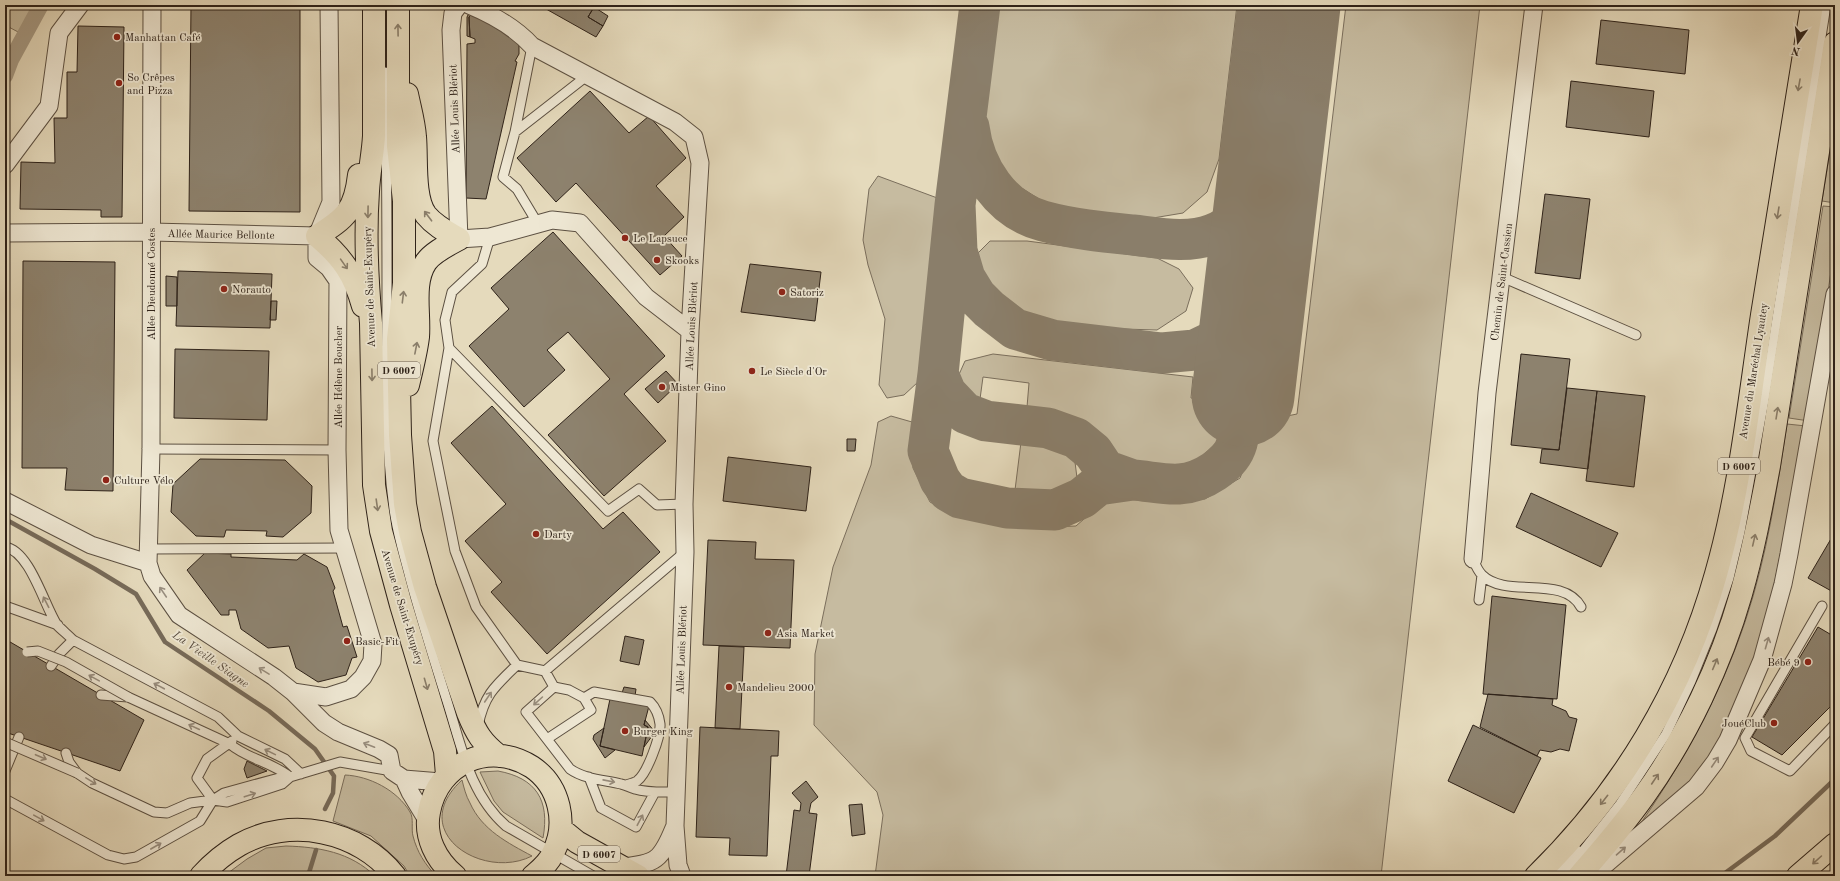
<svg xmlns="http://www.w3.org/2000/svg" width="1840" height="881" viewBox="0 0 1840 881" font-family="'Old Standard TT',serif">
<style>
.green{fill:#c6bba0;stroke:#7a6e5c}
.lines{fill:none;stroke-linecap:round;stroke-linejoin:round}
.stream{stroke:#776b5a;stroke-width:4.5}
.canal{stroke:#a79b85;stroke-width:16}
.taxiway{stroke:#8a7e6a;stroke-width:41}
.runway{stroke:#8a7e6a;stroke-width:103}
.building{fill:#8d826e;stroke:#2e2219}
.service-casing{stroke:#5c5042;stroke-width:11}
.minor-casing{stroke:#5c5042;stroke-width:19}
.primary-casing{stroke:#2e2219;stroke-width:24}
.motorway-casing{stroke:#2e2219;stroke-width:24}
.service{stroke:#eee7d3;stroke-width:9}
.minor{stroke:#eee7d3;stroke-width:17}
.primary{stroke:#e5dabc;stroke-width:22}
.motorway{stroke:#e5dabc;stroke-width:22}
.service-bridge-casing{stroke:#5c5042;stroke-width:11;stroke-linecap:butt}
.service-bridge{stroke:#eee7d3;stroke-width:9}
.oneway{stroke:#8a7e6a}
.oneway2{stroke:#988e7f}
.poi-dot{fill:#8f2418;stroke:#eee7d3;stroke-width:1.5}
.labels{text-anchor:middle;stroke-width:3.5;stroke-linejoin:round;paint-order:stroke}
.shield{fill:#eee7d3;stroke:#685d51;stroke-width:1}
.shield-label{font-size:10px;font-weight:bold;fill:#2e2219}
.poi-label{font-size:11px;fill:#2e2219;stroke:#eee7d3;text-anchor:start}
.street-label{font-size:11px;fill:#2e2219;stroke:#eee7d3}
.water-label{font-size:12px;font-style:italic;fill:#584c3f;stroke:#eee7d3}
</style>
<rect width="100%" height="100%" fill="#e5dabc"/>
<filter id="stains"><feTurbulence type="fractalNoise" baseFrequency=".005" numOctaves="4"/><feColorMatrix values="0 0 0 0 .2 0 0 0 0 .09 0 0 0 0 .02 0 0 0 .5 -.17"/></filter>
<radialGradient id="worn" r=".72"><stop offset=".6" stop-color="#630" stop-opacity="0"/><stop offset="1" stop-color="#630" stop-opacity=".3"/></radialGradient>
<!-- green -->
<path class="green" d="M5,5H33L20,33L5,25Z
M997,5H1237L1219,159L1207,192L1183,213L1147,219L1090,213L1044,202L1012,182L993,154L984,119Z
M1346,5H1480L1381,876H875L883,815L877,792L814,725L815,654L833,567L871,465L878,422L891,416L912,422L913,468L930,502L962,518L1019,528L1076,526L1101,504L1123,499H1205L1240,478L1262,421L1297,414Z
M1835,120V203L1822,201Z
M878,176L940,199L918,382L904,395L887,398L879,385L885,319L868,265L863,240L869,189Z
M1823,206L1835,207V244L1809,421L1789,418Z
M990,241H1027L1157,258L1179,269L1193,288L1186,311L1157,330L1088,328L1036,319L1000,299L984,277L975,256Z
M993,354L1193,377L1191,398L1223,402L1217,442L1199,459L1175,467L1122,461L1092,428L1069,415L1027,407L1029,383L983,377L980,399L969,394L957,379L965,361Z
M1787,424L1806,426L1762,645L1727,729L1692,782L1634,833C1681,766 1720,697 1746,619C1767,556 1777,489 1787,424Z
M1021,442C1045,444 1057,444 1075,462L1077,478L1057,490L1037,493L1015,490Z
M498,771C536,778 550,800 543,838L503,812L494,801L480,772Z
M345,775C369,776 397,790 410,812C414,818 411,829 413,836C417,852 425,864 436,876H410L404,866L371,836L333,821Z
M462,780C464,788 466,796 470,803C482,830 508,843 532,856C483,881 405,832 462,780Z
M286,846C319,847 350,852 375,876H224L247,859L266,848Z"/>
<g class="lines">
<!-- stream -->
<path class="stream" d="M5,519L95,569L136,594L165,642L269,711L315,749L334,776L333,793L325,809
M308,876L316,850
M1721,876L1775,836L1835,779"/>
<!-- canal -->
<path class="canal" d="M5,76L11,60L41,5"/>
<!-- taxiway -->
<path class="taxiway" d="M980,5L955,205L957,251L965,278L976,296L989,309L1015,329L1052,340L1162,353L1195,350L1222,337L1242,316L1258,273
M969,127C974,168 1001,210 1043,221C1072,229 1103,232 1133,235C1159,238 1188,244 1213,234C1237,225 1251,205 1268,187
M938,374L946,393L965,413L986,421L1048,428L1076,438L1093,452L1105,470L1133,480L1098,485L1082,498L1055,510L1007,508L960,498L948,491L940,480L928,451L938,374L955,205
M1133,480C1148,481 1165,485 1179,484C1201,483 1231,465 1237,443C1241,428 1241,411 1243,395"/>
<!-- runway -->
<path class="runway" d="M1243,395L1289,5"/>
</g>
<!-- building -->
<path class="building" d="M191,5H300V212L189,211Z
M539,5H589L594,7L588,17L603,26L596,37Z
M594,7L608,16L603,26L588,17Z
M469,13L471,15L469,17L470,37L467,36V17Z
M471,15L519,36V54L515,61L517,62L486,199L466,198L467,44L475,43V39L470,37L469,17Z
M1601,20L1689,30L1685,74L1596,64Z
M78,26L124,27L122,217H101V210L20,209L21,162L55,163L54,118H67V72H77Z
M1571,81L1654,91L1649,137L1566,127Z
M590,91L629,133L649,116L686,158L656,186L684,217L664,236L682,256L660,275L576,183L556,202L517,158Z
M1545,194L1590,199L1580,279L1535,273Z
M553,232L665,356L624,394L666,441L604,496L548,435L610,379L568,332L547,350L565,370L524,407L469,346L509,309L491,288Z
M23,261L115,262L113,491L65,490L67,468H22Z
M750,264L821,272L815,321L741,312Z
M178,271L272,274L270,328L176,326Z
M166,276L177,277V306H166Z
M271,301H277L276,320H270Z
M175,349L269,351L267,420L174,418Z
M1521,354L1570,359L1559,450L1511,445Z
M666,371L678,384L658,403L645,389Z
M1567,388L1597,391L1588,469L1540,463L1542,449L1559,450Z
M1597,391L1645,396L1634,487L1586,481Z
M492,406L603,529L623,512L660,552L547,654L491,592L502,582L465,541L506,504L451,443Z
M847,439H856L855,451H847Z
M728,457L811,467L806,511L723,501Z
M200,459L285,460L312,486L311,513L283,537L266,536L267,531L226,530L224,537L196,536L171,512L173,484Z
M1531,493L1618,533L1601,567L1516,527Z
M1835,532V593L1808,578Z
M708,540L756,542L755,559L794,560L790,648L703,645Z
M205,553L231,554V557L297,560L304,554L327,567L335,588L333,591L343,627L347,626L357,657L352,658L346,675L318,682L296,668L289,646L268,648L241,629L236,610H229V615H221L187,570Z
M1492,596L1566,605L1557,699L1483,694Z
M1818,627L1835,637V702L1782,755L1752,737Z
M625,636L644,640L639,665L620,661Z
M5,639L144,720L120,771L5,732Z
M719,646L744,647L740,729L715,728Z
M624,687L636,689L635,696L622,693Z
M1488,694L1553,699L1552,705L1566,711L1569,717L1577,719L1569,751L1560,749L1551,752L1540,750L1537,756L1480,727Z
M610,699L649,706L644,725L648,727L642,756L600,746Z
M645,720L655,732L644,747L648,727L644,725Z
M1473,725L1541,758L1514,813L1448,781Z
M700,727L779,731L778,756H771L767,856L729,855L730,838L696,837Z
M604,728L600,746L615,750L605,758L593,739L594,735Z
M247,761L267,771L247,778L244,769Z
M806,781L818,797L811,803L809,813L817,814L809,876H786L794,810L800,811L801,803L792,793Z
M862,804L865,834L852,836L849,805Z"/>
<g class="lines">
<defs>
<path id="service" d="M385,72C387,150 387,229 387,307C386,374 385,442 394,509C397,532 404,555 410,578C421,619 434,660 447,701C461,745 470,795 506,826L593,876
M515,132L532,46
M538,224L517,189L503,177L515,132L588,75
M490,237L482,264L452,292L445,320L449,348L433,441L455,551L476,607L517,665L545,671L685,552
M1502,277L1636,335
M449,348L608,511L639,489L657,505L684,504
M151,449L337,450
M5,547C30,551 44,605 57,625C62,630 68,635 73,640L218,717L238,736L285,759L301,774
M148,549L343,548
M1473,559C1475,564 1478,571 1482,575C1506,599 1563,574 1581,607
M1479,600L1482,575
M1822,606L1745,738L1751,751L1790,771L1835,724
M5,608L8,607L58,625
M51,666L59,654L73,640
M545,671L554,687L526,712L570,769C584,779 604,780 621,784C626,785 630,788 635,789C648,793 663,792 676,792
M101,695L128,697L230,744C247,759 272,762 290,777
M584,698L594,692L650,702C656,708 659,716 660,724C661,736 647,774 637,781C634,783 629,784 626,785
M478,726C484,695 495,686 517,665
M547,739L591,710L584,698L569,690L554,687
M66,753L69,762L77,773L92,783L154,812L167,813L190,803L213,800L227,802L282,784L290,777
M5,771L19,737
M589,777L601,808L636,827L655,792
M5,799L108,855L124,859L136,857L200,821L213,800L224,793L279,778L290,777L340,762L392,771
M213,800L197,778L207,759L232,741
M1550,876L1577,850
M1563,876L1620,804L1666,734L1691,681L1712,629L1729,578L1740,532L1765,395L1826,5"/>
<path id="minor" d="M152,5L151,449L148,563L152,576L179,615L274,677L293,692L324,723L338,732L379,749L389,755L392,771L404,779
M459,5L453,13L451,30L459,239L490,237L552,220L580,223L646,297L690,331
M469,5C493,15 515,27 532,46L675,122L694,137L700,163L690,331L684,504L685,552L675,826L678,865L682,876
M5,165L49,106L59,33L80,5
M5,233L151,232L317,236
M5,501L91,545L148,563
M1473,559L1487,393L1534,5
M293,692L326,697L351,689L363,677L372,661L373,644L339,530L337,450L338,281L329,268L317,258V236L331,202L329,5
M404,779L410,792L427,820
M404,779L441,782
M622,867C656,864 661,860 674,828
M1592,876L1696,787L1715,762L1728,740L1762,660L1783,584L1789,554L1835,294"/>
<path id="primary" d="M374,5V136C373,154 369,172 368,191C365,234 367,280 371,323L374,485L381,531L401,605L445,751L447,775
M398,5V146L404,201V283L398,339L400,435L405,504L410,532L425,587L468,713C476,733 482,743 499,756
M407,94C410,109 414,122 415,137C417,158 413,198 426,215C435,226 447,232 459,239C448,245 433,252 426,262C412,283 420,313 418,337C416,353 412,369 408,385
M359,175C355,210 346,218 317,236C342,257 354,274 363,306
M561,829L577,842L638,876
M455,876C436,860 424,837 429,812C438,763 489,740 532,767C560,786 568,824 553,853C549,863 541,869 533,876
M1536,876C1622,792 1684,689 1716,574C1740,490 1749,401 1762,315C1778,212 1796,108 1812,5
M1579,876C1602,850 1624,824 1644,796C1687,736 1721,664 1741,594C1753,552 1761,509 1769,466L1835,43"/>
<path id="motorway" d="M201,876C212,864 225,853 239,845C290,816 359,830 395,876
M1798,876L1835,844"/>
</defs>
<!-- service casing -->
<use href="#service" class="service-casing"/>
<!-- minor casing -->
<use href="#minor" class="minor-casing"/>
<!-- primary casing -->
<use href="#primary" class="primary-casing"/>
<!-- motorway casing -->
<use href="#motorway" class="motorway-casing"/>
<!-- service -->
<use href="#service" class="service"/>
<!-- minor -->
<use href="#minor" class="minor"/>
<!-- primary -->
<use href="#primary" class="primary"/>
<!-- motorway -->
<use href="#motorway" class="motorway"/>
<defs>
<path id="service-bridge" d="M27,652L38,651L66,662L128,697
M5,742L77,773"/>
</defs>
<!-- service-bridge casing -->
<use href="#service-bridge" class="service-bridge-casing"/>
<!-- service-bridge -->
<use href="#service-bridge" class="service-bridge"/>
</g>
<!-- one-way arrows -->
<defs><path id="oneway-shaft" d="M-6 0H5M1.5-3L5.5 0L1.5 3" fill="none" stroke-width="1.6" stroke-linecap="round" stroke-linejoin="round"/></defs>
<g class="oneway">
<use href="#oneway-shaft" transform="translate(398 30) rotate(-91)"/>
<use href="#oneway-shaft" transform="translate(1799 85) rotate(100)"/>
<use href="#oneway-shaft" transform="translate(368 212) rotate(91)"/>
<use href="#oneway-shaft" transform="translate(1778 213) rotate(99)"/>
<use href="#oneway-shaft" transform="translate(428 216) rotate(-127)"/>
<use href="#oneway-shaft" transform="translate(344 264) rotate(55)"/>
<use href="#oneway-shaft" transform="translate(403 297) rotate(-83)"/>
<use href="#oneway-shaft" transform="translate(416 348) rotate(-79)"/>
<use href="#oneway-shaft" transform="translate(372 375) rotate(89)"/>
<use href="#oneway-shaft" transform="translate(1777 413) rotate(-81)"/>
<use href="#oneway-shaft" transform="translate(377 505) rotate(82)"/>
<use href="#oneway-shaft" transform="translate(1754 540) rotate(-77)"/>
<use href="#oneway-shaft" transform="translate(1715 664) rotate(-67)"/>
<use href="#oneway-shaft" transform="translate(426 684) rotate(74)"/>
<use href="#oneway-shaft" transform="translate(1655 779) rotate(-56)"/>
<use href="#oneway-shaft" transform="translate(1604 800) rotate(128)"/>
<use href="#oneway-shaft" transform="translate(1817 860) rotate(138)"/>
</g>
<g class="oneway2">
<use href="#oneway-shaft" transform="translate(163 592) rotate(-124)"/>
<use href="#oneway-shaft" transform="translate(46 602) rotate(-117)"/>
<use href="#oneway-shaft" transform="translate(1767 643) rotate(-74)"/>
<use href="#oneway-shaft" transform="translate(264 671) rotate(-148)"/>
<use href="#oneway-shaft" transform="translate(94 678) rotate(-151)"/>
<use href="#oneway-shaft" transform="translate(159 686) rotate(-152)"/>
<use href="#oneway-shaft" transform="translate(488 697) rotate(-56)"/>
<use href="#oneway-shaft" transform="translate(538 701) rotate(138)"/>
<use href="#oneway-shaft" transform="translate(194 727) rotate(-155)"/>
<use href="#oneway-shaft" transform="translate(369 745) rotate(-159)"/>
<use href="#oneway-shaft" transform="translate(270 752) rotate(-154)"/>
<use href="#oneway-shaft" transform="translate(41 757) rotate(23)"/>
<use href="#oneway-shaft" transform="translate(1715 762) rotate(-56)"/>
<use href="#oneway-shaft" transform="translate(91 781) rotate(31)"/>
<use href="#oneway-shaft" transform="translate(609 781) rotate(11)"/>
<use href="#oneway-shaft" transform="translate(250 795) rotate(-18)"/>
<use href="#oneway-shaft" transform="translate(39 818) rotate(29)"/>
<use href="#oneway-shaft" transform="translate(640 820) rotate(-62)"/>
<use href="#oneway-shaft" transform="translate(156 846) rotate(-30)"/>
<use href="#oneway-shaft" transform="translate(1621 851) rotate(-41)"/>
</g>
<!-- markers -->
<g class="poi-dot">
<circle cx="117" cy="37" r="4"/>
<circle cx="119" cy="83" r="4"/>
<circle cx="625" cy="238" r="4"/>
<circle cx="657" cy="260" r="4"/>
<circle cx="224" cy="289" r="4"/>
<circle cx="782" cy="292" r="4"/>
<circle cx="752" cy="371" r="4"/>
<circle cx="662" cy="387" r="4"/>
<circle cx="106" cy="480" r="4"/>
<circle cx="536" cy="534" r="4"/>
<circle cx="768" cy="633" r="4"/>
<circle cx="347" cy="641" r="4"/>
<circle cx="1808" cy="662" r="4"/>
<circle cx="729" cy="687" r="4"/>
<circle cx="1774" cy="723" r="4"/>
<circle cx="625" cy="731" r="4"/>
</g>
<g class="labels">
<!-- shield labels -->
<g class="shield">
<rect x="378" y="362" width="42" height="16" rx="3"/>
<rect x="1718" y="458" width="42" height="16" rx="3"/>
<rect x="578" y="846" width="42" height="16" rx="3"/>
</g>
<g class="shield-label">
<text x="399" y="374">D 6007</text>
<text x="1739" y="470">D 6007</text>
<text x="599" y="858">D 6007</text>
</g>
<!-- poi labels -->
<g class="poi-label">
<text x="125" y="41">Manhattan Café</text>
<text x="127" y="81">So Crêpes<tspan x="127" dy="13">and Pizza</tspan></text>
<text x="633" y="242">Le Lapsuce</text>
<text x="665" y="264">Skooks</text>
<text x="232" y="293">Norauto</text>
<text x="790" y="296">Satoriz</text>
<text x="760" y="375">Le Siècle d'Or</text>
<text x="670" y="391">Mister Gino</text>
<text x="114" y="484">Culture Vélo</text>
<text x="544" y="538">Darty</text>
<text x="776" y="637">Asia Market</text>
<text x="355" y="645">Basic-Fit</text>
<text x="1800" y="666" text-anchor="end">Bébé 9</text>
<text x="737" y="691">Mandelieu 2000</text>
<text x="1766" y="727" text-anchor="end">JouéClub</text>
<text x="633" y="735">Burger King</text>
</g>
<!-- street labels -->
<g class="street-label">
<text transform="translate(454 109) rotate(-92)" y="4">Allée Louis Blériot</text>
<text transform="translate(221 234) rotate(1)" y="4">Allée Maurice Bellonte</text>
<text transform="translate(1501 282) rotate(-83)" y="4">Chemin de Saint-Cassien</text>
<text transform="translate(151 284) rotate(-90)" y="4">Allée Dieudonné Costes</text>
<text transform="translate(369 287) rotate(-92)" y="4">Avenue de Saint-Exupéry</text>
<text transform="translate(691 326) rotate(-87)" y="4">Allée Louis Blériot</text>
<text transform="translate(1753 371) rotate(-81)" y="4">Avenue du Maréchal Lyautey</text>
<text transform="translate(338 377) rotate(-90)" y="4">Allée Hélène Boucher</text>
<text transform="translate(403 607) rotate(73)" y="4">Avenue de Saint-Exupéry</text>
<text transform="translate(681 650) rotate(-88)" y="4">Allée Louis Blériot</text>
</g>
<!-- water labels -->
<g class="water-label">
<text transform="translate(211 659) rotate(35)" y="4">La Vieille Siagne</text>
</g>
</g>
<!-- margin -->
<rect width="1840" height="881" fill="none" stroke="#e5dabc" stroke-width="20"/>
<rect x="6" y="6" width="1828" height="869" fill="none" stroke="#2e2219" stroke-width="2"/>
<rect x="10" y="10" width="1820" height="861" fill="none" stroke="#2e2219"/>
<!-- north arrow -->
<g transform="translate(1798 42) rotate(194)" stroke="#eee7d3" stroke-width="3" paint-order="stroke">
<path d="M0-3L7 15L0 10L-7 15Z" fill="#2e2219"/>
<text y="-6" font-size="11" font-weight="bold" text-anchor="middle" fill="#2e2219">N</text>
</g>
<rect width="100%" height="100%" filter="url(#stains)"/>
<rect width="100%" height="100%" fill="url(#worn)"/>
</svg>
